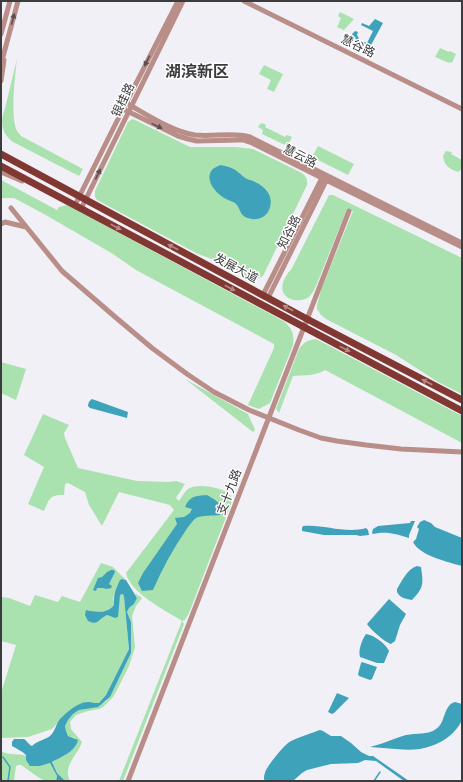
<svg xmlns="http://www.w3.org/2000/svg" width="463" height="782" viewBox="0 0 463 782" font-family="'Noto Serif','Noto Sans SC',serif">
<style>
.green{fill:#a9e2af}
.water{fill:#3fa2bb}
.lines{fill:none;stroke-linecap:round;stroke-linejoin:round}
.stream{stroke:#3fa2bb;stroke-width:1.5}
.minor{stroke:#b98d88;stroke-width:5}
.major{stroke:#823832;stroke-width:7}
.oneway{fill:#5b5050}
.oneway2{fill:#b48884}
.labels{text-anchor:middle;stroke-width:3;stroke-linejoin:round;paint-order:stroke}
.street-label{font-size:12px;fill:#3c3b3e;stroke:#fff}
.district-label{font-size:16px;font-weight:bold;fill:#3c3b3e;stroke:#fff}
</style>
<rect width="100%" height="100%" fill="#f1f0f7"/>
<!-- green -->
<path class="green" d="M340,12L354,19L344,30L337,27L341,18L338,16Z
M440,48L449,52L450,51L456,54L452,63L450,62L449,63L435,57Z
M17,59C15,76 10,116 17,131C18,133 20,134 21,136L83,169L79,176L13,142C1,133 0,122 5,108Z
M264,65L283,74L274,92L267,89L271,80L259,74Z
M133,119L190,147H236L253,149L302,173C306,177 308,179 307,185L263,276L255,280L251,279L220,262L198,254L97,200L95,197V191L128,122L131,120Z
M262,123L266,125L265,127L285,137L287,135L292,137L289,143L285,145L262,134L263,130L258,127L260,124Z
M318,146L354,164L348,175L312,157Z
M446,151L452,152L451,154L462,160V169L458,172C450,169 444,166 443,156Z
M1,180L57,210L59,207L67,205L285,322C293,330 294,334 293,345L270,403L259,409L248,405L274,348V344L136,270L113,254L44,214L14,198H1Z
M329,195H333L462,258V394L438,382L396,355L326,319L321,315L317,309V305L321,290L353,211L347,209L316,286C314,290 312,294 309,297C297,305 276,298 284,280C286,276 288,272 291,270Z
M316,339L462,416V443L325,370C316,376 304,375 293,376L279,413L276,409L299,349C304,342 308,340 316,339Z
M1,362L26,369L16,400L1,393Z
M185,379L248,414L255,430L253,432Z
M43,414L69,425L64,433L65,438L78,468L137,481L169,482L176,481L185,484L176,498L179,501C182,497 184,492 188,489C197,483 223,487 230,495C232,498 232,501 231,504L189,613L185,620L182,621L184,624L123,781H119L182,621C165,610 130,593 126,573L174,510L170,505L119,492L102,526L89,505L85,492L68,483L65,484L64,495C50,494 49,499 44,511L28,504L44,467L24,455Z
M101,563L113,567L126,580L122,579L113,598L114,605C107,614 96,612 86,610L98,622L103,617L107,615L115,618L120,595L123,594L124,597L129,649L106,695L99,703H93L65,715L52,729L28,737L1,738V693L16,645L1,641V597L9,598L30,606L35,595L58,602L62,596L80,602Z
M135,593L142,598L136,606L132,616L135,647L129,666L117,690L113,697L103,707L99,709L88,711L76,715L70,722L71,729L82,742C78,755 62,766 70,781H64L57,773L52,762L65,755L75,738L68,736L66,731L65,726L68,720L73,714L79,710L105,702L110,697L131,653V622L127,612L129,608L134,604L137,598Z
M1,751C9,756 20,753 27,756C31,758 36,763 40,766L50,763L57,776L56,781H45L38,777L21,765H18L16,766L14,781H1Z"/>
<!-- water -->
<path class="water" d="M375,19L383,23L370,47L355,40L352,34L355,31L358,32L357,35L360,40L367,43L373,31L361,25L362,23L369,26Z
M220,165C227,166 234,168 239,173C241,174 242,176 244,177C247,180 252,180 255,182C268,188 275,199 268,212C265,217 258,220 252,219C238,217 242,209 235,203C232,201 227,200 224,198C216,193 204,180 212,170C213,168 217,167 220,165Z
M92,399L128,412L127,418L90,408L88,406C88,403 89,401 92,399Z
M207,495C214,499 219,502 224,509L220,515C214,516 201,515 196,518C192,521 189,526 186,530C173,549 162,569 153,590L142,591L138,583L143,573L177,524L175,518L184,517L190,513L192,509L185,507C190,496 195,496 207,495Z
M424,520L431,523L435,527L462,538V566C448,562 420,556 413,542L416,539L419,529L417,527L420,522Z
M411,521H415L409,535V538C396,534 387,531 373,534L372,533L373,529L378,526L410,523Z
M303,526C323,524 346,534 366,528L368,530L369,535L360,536L356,535H324L302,531V528Z
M417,566L421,567C422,574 424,584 420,590C418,594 414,597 412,600C406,599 400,598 397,592V589C402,581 407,569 417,566Z
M111,570H114L115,572L109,584L112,586L111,588L107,589L103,588H97L96,591L93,590L98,578L102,577L107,572Z
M122,579L126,580L137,598L134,604L129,608L127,612L131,622V653L110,697L98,707L79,710L73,714L68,720L65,726L66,731L68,736L78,740C75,752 61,757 52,762L57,773L65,781H56L57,776L50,763L40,766H30L26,760V755C22,751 17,749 12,746V742L14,739H24C27,741 29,745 32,746C38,740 46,740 51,735C55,731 56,724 60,719C67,712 79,701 89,702C93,703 95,703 99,703L106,695L129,649L124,597L123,594L120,595L118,617L115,618L107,615C98,619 99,626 88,621L85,615L86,610C96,612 107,614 114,605C113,596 116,588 120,580Z
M389,599L406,614L400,625L395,641L391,644C385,642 371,630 367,624Z
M366,634C374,635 386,644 389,651L384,663H377L360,657C358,650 362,640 366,634Z
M362,662L377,667L372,679L370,680L359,676L358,674L361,663Z
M337,693L349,698L334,713L332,714L328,712Z
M455,702L462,704C462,709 463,715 462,720C455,736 437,746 420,749C404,751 387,748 370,747C378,745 386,742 394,739C398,738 401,736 406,735C416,733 428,735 436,729C446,723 443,705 455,702Z
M320,730L323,731L331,736H341L351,743L361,752L369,756H373L409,781H404L376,761L365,760L358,763L331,764L307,770L302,773L293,781H265L264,779C264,777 264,775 265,773C266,767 282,748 288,743C293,739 312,733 320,730Z"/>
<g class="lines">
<!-- stream -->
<path class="stream" d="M3,757L10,767L8,781
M374,781L380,772"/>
<!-- minor -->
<path class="minor" d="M244,1L462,109
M1,34L10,1
M1,64L18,1
M1,81L4,60
M126,103C146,114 173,132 195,135C213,137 233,132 250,137L462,243
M123,109L178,136L188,139L197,141L238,140H243L252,143L326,180L462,247
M1,172L22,181
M75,205L123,109L178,1
M11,208L62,271L114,316L152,348L187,374L214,392L249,410L299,430L321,438L337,441L366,445L401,449L462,452
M81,209L183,1
M1,224L5,222L26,227
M263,295L323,176
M268,298L327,179
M128,781L349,211"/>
<!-- major -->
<path class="major" d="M1,154L307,319L462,400
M1,166L462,411"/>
</g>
<!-- one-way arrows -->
<defs><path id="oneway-solid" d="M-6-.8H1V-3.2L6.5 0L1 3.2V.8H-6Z"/></defs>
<g class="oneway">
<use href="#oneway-solid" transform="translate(13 19) rotate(-75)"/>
<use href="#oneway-solid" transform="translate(147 61) rotate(117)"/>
<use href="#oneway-solid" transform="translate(157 126) rotate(26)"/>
<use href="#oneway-solid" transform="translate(98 174) rotate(-64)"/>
</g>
<g class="oneway2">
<use href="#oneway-solid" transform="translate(116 227) rotate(28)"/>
<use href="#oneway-solid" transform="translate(173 247) rotate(-152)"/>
<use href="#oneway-solid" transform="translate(230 288) rotate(28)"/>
<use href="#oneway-solid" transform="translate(288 308) rotate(-152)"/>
<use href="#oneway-solid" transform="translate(345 349) rotate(28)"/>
<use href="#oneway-solid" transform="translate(427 382) rotate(-152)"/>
</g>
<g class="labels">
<!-- street labels -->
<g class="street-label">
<text transform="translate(358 46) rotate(26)" y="4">慧谷路</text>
<text transform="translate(123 100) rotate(-64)" y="4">银桂路</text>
<text transform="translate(300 156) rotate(27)" y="4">慧云路</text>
<text transform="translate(289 232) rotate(-63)" y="4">知谷路</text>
<text transform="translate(236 268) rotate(28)" y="4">发展大道</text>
<text transform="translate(229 492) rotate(-69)" y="4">支十九路</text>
</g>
<!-- district labels -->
<g class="district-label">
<text x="197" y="77">湖滨新区</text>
</g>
</g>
<!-- border -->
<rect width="463" height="782" fill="none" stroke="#3c3b3e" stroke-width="4"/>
</svg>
